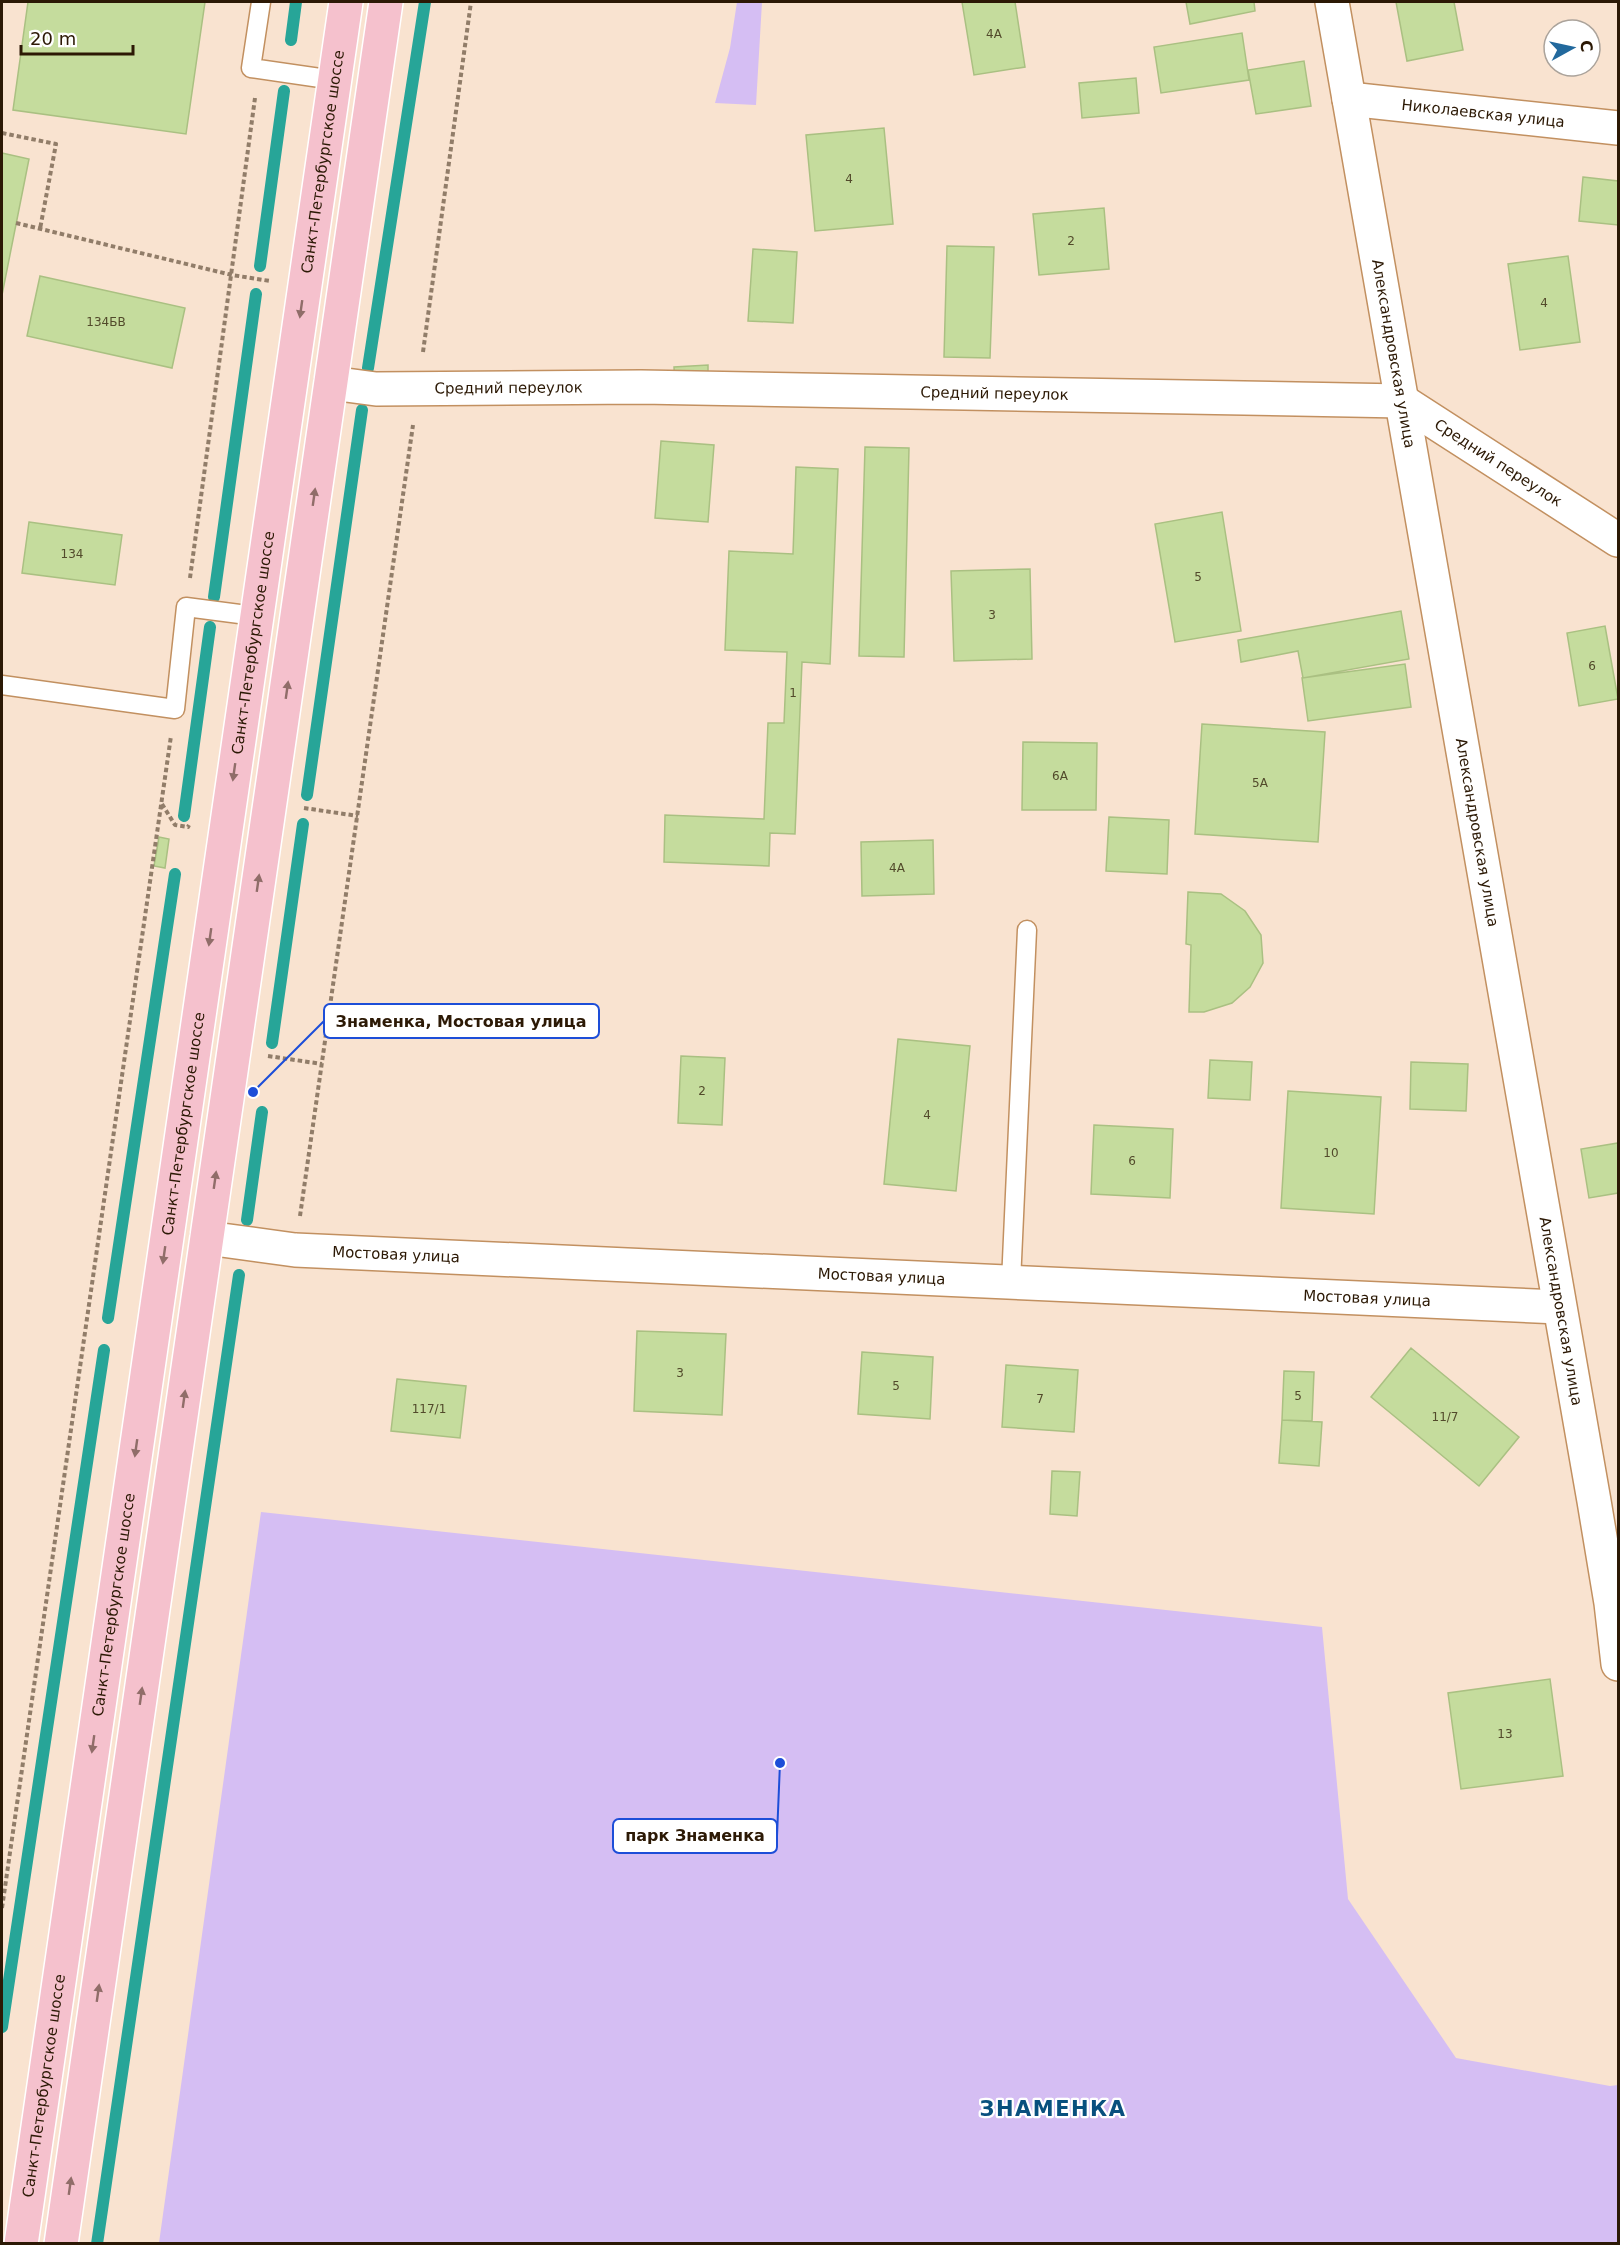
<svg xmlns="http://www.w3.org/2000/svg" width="1620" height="2245" viewBox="0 0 1620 2245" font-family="'DejaVu Sans',sans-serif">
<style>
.green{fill:#d5bef3}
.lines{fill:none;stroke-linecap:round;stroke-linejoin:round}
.stream{stroke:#27a598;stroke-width:12}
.building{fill:#c5dc9d;stroke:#aac082;stroke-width:1.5}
.service-casing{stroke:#c29060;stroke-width:21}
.minor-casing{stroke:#c29060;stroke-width:36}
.primary-casing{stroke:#fff;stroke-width:36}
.path{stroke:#917d69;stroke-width:4;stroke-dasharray:4.5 3;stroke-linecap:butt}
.service{stroke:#fff;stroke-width:18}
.minor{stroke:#fff;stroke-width:33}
.primary{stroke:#f5c1cd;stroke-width:33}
.oneway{fill:#906d69}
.labels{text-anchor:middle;stroke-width:4.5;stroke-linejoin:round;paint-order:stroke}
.number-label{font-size:12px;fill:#524a2b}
.street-label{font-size:15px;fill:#2c1905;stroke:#fff}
.district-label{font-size:21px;font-weight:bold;letter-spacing:1.5px;fill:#08507e;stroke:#fff}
.leader{fill:none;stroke:#1d4ed8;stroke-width:2}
.callout-dot{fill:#1d4ed8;stroke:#fff;stroke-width:2}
.callout{fill:#fff;stroke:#1d4ed8;stroke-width:2}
.callout-label{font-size:16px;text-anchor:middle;font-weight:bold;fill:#2c1905}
</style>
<rect width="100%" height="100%" fill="#f9e3d0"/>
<!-- green -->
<path class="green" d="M737,2H762L756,105L715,103L730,48Z
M261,1512L1322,1627L1348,1899L1456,2058L1610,2086L1618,2085V2243H159Z"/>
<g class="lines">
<!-- stream -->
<path class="stream" d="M291,40L296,2
M260,266L284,91
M368,368L425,2
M214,597L256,294
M307,795L362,410
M184,816L210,627
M272,1043L303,824
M247,1220L262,1112
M108,1318L175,874
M2,2027L104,1350
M97,2244L239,1275"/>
</g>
<!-- building -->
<path class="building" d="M28,2H205L186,134L13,110Z
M962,2H1015L1025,67L974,75Z
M1186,2H1254L1255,11L1190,24Z
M1396,2H1454L1463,50L1407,61Z
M1242,33L1249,80L1161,93L1154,47Z
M1304,61L1311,106L1256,114L1248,70Z
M1136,78L1139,113L1082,118L1079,83Z
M884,128L893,224L815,231L806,135Z
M2,153L29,159L2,295Z
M1583,177L1618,181V225L1579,221Z
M1104,208L1109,269L1039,275L1033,214Z
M947,246L994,247L990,358L944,357Z
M753,249L797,252L793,323L748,321Z
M1568,256L1580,342L1520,350L1508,264Z
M40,276L185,308L172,368L27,336Z
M708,365V385L675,386L674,367Z
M661,441L714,445L708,522L655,518Z
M865,447L909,448L904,657L859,656Z
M796,467L838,469L830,664L802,662L795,834L770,833L769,866L664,862L665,815L764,819L768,723H784L787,652L725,650L729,551L793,554Z
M1222,512L1241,631L1175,642L1155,524Z
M29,522L122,535L115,585L22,573Z
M1030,569L1032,659L954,661L951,571Z
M1401,611L1409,659L1303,678L1298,651L1241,662L1238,640Z
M1605,626L1618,699L1579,706L1567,633Z
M1405,664L1411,707L1308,721L1302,678Z
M1202,724L1325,732L1318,842L1195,834Z
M1023,742L1097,743L1096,810H1022Z
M1109,817L1169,820L1167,874L1106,871Z
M159,837L169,839L165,868L154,866Z
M933,840L934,894L862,896L861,842Z
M1188,892L1221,894L1245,911L1261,935L1263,963L1250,987L1232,1003L1204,1012H1189L1191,945L1186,944Z
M898,1039L970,1046L956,1191L884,1184Z
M681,1056L725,1058L722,1125L678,1123Z
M1210,1060L1252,1062L1250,1100L1208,1098Z
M1411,1062L1468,1064L1466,1111L1410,1109Z
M1288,1091L1381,1097L1374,1214L1281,1208Z
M1094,1125L1173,1129L1170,1198L1091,1194Z
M1618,1143V1193L1589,1198L1581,1149Z
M637,1331L726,1334L722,1415L634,1411Z
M1411,1348L1519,1437L1479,1486L1371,1397Z
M862,1352L933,1357L930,1419L858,1414Z
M1006,1365L1078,1370L1074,1432L1002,1427Z
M1284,1371L1314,1372L1312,1421L1282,1420Z
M397,1379L466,1386L460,1438L391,1431Z
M1282,1420L1322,1422L1319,1466L1279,1463Z
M1052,1471L1080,1472L1077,1516L1050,1514Z
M1550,1679L1563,1776L1461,1789L1448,1693Z"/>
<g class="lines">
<defs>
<path id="service" d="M261,2L251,68L334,80
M2,685L175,709L186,607L255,616
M1011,1282L1027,930"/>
<g id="minor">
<path id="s1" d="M1332,2L1594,1501L1611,1603L1618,1664"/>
<path id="s2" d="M1349,99L1618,128"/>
<path id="s3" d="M331,383L376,389L641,387L1402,401L1618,540"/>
<path id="s4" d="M207,1238L295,1250L1559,1307"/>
</g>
<g id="primary">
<path id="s5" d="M21,2244L346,2"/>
<path d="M61,2244L386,2"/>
</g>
</defs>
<!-- service casing -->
<use href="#service" class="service-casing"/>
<!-- minor casing -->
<use href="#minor" class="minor-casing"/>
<!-- primary casing -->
<use href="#primary" class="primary-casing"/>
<!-- path -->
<path class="path" d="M2,133L56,144L40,229
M16,223L232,275L270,281
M423,352L471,2
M190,578L255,98
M162,804L175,825L188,827L189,825
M304,808L358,816
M268,1056L322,1064
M300,1216L413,425
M2,1908L171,736"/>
<!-- service -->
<use href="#service" class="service"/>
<!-- minor -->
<use href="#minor" class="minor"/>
<!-- primary -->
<use href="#primary" class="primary"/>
</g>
<!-- one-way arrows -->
<defs><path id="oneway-solid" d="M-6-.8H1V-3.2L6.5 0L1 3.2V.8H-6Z" transform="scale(1.5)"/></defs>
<g class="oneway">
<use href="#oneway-solid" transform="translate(301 309) rotate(98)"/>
<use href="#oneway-solid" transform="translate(314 497) rotate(-82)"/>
<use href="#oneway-solid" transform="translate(287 690) rotate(-82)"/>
<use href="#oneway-solid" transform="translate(234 772) rotate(98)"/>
<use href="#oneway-solid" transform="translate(258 883) rotate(-82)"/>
<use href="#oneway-solid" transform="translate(210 937) rotate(98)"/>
<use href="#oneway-solid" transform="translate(215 1180) rotate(-82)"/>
<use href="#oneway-solid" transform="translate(164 1255) rotate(98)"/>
<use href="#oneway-solid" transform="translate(184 1399) rotate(-82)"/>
<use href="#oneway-solid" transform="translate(136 1448) rotate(98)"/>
<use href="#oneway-solid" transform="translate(141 1696) rotate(-82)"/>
<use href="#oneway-solid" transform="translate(93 1744) rotate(98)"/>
<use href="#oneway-solid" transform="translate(98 1993) rotate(-82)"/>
<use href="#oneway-solid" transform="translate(70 2186) rotate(-82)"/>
</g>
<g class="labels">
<!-- number labels -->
<g class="number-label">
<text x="994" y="38">4А</text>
<text x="849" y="183">4</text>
<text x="1071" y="245">2</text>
<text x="1544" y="307">4</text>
<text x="106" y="326">134БВ</text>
<text x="72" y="558">134</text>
<text x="1198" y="581">5</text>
<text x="992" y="619">3</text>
<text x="1592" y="670">6</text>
<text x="793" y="697">1</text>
<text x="1060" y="780">6А</text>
<text x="1260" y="787">5А</text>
<text x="897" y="872">4А</text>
<text x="702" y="1095">2</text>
<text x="927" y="1119">4</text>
<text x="1331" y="1157">10</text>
<text x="1132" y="1165">6</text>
<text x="680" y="1377">3</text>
<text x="896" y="1390">5</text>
<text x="1298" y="1400">5</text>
<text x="1040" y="1403">7</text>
<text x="429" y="1413">117/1</text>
<text x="1445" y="1421">11/7</text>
<text x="1505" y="1738">13</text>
</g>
<!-- street labels -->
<g class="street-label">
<text dy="5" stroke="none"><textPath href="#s2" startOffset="135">Николаевская улица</textPath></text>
<text dy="5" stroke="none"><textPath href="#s5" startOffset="2104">Санкт-Петербургское шоссе</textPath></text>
<text dy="5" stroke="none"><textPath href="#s1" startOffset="357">Александровская улица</textPath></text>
<text dy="5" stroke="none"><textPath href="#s3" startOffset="178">Средний переулок</textPath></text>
<text dy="5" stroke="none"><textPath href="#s3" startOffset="664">Средний переулок</textPath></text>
<text dy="5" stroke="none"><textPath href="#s3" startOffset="1186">Средний переулок</textPath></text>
<text dy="5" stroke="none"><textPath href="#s5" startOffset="1618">Санкт-Петербургское шоссе</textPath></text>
<text dy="5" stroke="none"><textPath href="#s1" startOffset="843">Александровская улица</textPath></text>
<text dy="5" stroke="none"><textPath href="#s5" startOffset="1132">Санкт-Петербургское шоссе</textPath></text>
<text dy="5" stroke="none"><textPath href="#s4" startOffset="190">Мостовая улица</textPath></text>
<text dy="5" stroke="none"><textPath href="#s4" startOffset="676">Мостовая улица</textPath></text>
<text dy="5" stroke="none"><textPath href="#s4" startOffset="1162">Мостовая улица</textPath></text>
<text dy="5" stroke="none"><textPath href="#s1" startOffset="1329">Александровская улица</textPath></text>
<text dy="5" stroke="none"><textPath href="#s5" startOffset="646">Санкт-Петербургское шоссе</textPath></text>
<text dy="5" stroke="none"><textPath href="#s5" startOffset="160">Санкт-Петербургское шоссе</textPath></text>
</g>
<!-- district labels -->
<g class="district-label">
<text x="1053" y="2116">ЗНАМЕНКА</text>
</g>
</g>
<!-- callouts -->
<path class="leader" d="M253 1092L324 1021M780 1763L777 1836"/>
<g class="callout-dot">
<circle cx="253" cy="1092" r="6"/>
<circle cx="780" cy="1763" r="6"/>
</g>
<g class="callout">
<rect x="324" y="1004" width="275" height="34" rx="6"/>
<rect x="613" y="1819" width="164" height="34" rx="6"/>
</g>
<g class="callout-label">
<text x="461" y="1027">Знаменка, Мостовая улица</text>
<text x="695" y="1841">парк Знаменка</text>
</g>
<!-- border -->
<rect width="1620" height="2245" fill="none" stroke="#2c1905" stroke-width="6"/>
<!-- north arrow -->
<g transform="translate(1572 48) rotate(82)"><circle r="28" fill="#ffffff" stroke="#aba39b" stroke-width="1.5"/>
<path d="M0-4.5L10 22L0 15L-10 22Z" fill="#22699d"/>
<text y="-9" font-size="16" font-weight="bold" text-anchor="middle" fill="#2c1905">С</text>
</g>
<!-- scale -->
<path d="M21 45v9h112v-9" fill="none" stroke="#2c1905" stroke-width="3"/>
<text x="30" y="45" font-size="18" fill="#2c1905" stroke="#ffffff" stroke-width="4.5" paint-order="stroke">20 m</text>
</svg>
